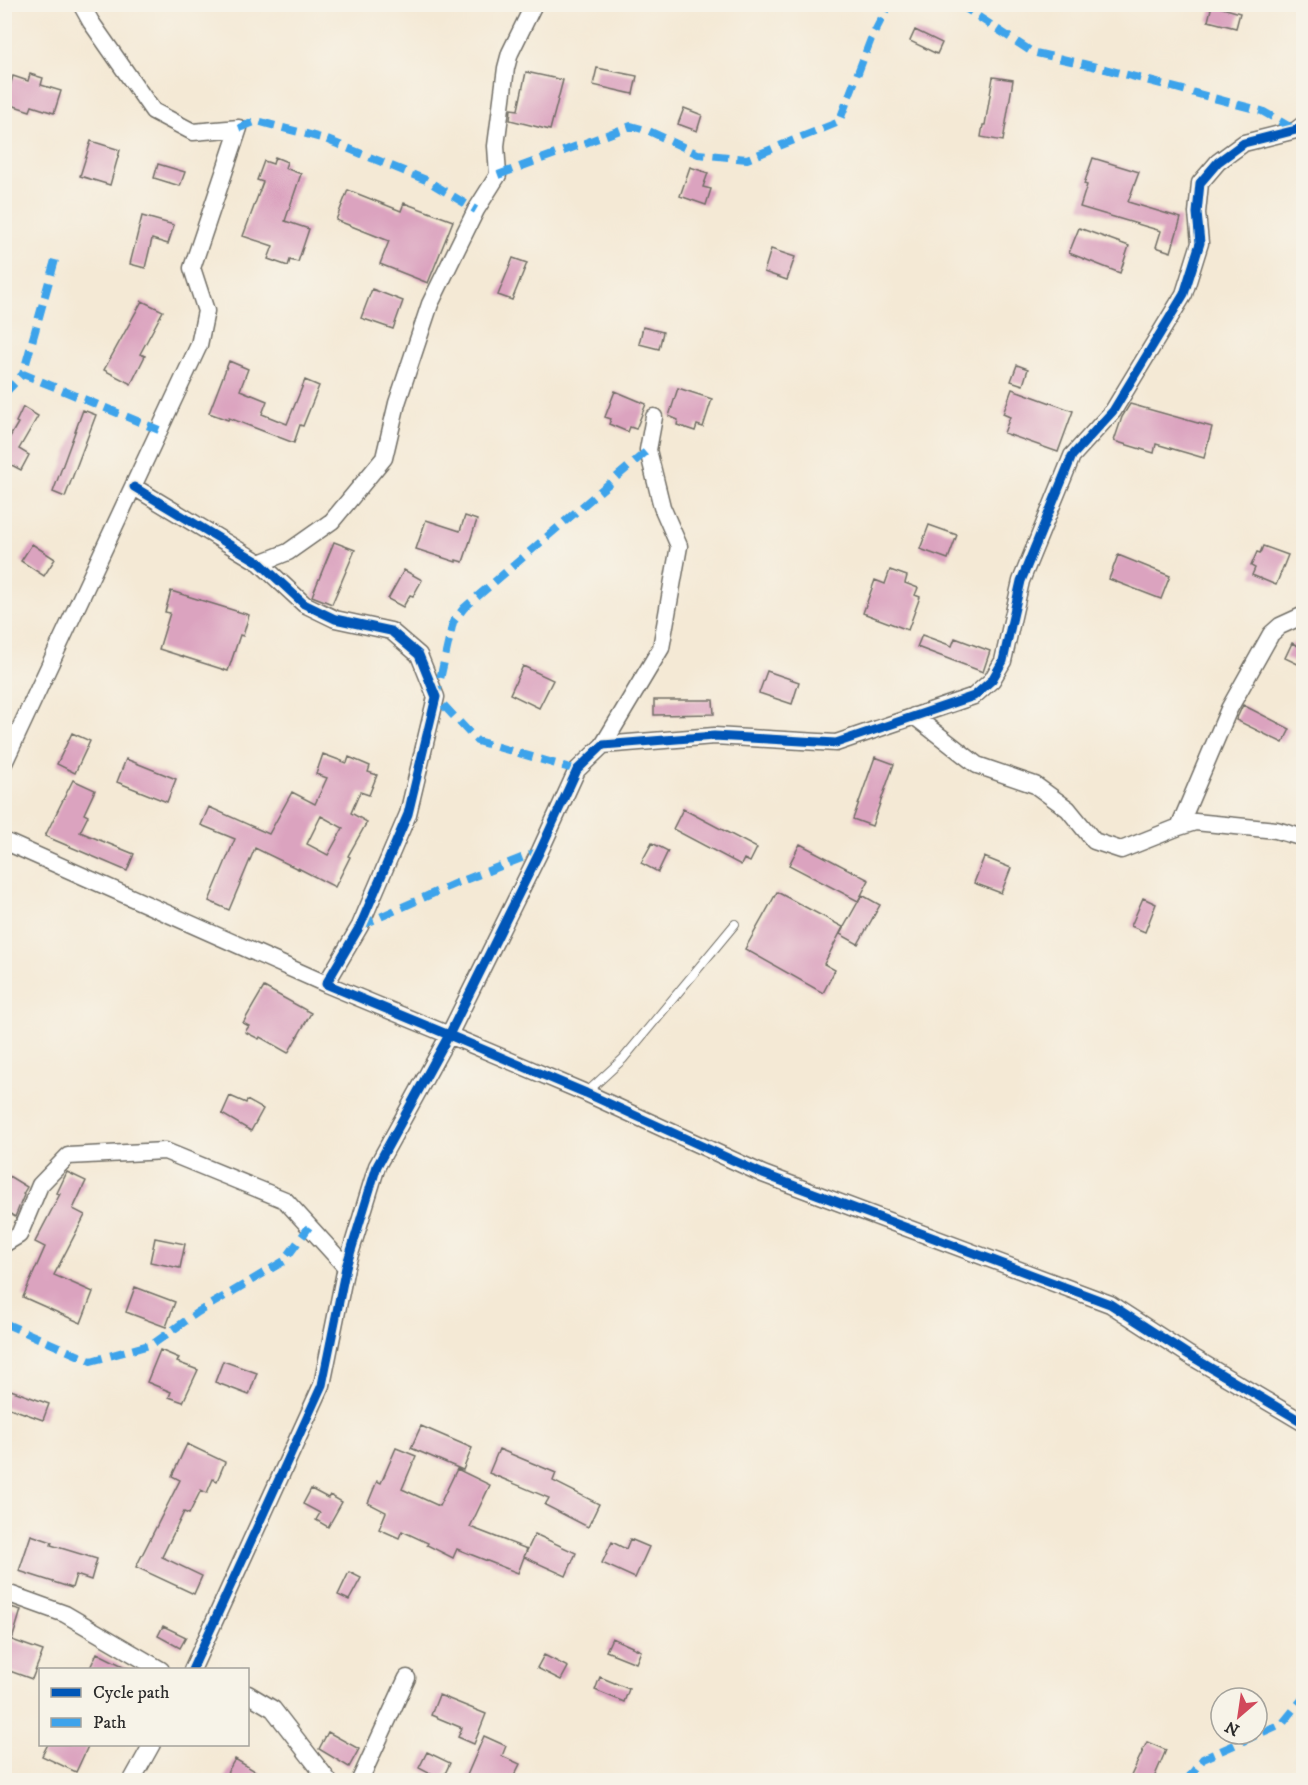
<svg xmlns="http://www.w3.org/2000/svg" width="1308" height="1785" viewBox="0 0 1308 1785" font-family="'IM FELL DW Pica',serif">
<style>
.building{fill:#dba3bf;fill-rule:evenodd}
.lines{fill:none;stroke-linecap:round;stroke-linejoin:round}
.lane-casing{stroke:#716e66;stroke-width:10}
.street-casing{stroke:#716e66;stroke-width:19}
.lane{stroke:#fff;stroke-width:8}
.street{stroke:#fff;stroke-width:16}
.quiet{stroke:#3ea3eb;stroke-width:8;stroke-dasharray:15 8;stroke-linecap:butt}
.cycleway-casing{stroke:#f7f3e8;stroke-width:13}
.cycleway{stroke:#0057b8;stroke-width:9}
</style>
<rect width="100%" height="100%" fill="#f7f3e8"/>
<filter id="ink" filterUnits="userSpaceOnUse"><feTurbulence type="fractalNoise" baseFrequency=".0167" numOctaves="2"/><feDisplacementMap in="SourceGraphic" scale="12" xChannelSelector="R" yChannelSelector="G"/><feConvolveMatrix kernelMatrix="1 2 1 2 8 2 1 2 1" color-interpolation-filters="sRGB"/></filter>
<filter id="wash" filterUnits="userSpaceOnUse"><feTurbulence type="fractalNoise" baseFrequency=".008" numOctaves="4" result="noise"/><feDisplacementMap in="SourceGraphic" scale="24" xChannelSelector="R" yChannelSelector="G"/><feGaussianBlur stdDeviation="1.35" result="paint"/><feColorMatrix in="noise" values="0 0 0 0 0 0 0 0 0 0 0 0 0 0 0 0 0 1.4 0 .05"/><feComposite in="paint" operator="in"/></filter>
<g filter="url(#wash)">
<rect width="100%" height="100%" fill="#f4e9d5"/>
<g id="blocks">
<!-- building -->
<path class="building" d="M1212,5L1240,13L1236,28L1208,21Z
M915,30L942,43L937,54L910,41Z
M597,68L637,76L633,94L593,85Z
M526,72L563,80L550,130L510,120L511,109L518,110Z
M30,74L43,78L41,85L61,91L54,113L32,106L30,111L5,103L13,76L28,81Z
M993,77L1013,80L1003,141L981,137L983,125H985Z
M684,108L702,115L697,131L678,124Z
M91,141L120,150L110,185L80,176Z
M275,157L287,162L285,168L301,174L285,221L309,229L298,262L290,260L288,266L268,259L273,246L243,236L263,182L257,180L264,161L273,164Z
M1093,158L1139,172L1128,202L1181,218L1171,252L1156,247L1161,231L1080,207L1087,185L1084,184Z
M158,164L185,172L180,186L154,178Z
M690,167L708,173L703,187L711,189L706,205L680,196Z
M348,190L401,211L404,203L453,221L428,283L380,264L389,241L336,220Z
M142,216L174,225L168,244L152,239L145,268L130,264Z
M1079,228L1129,246L1120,273L1069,253Z
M771,249L795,257L787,280L764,272Z
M513,258L527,263L512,300L498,295Z
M372,289L403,301L393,329L361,318Z
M142,301L163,311L140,354L145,356L131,384L104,370Z
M643,327L663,332L659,349L639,344Z
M229,361L248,369L240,390L267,401L262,414L287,424L305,380L319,386L303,426L300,425L294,443L229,418L228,420L209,413Z
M1017,365L1028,369L1023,385L1011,381Z
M678,388L712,399L703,427L697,425L695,431L677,425L678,420L669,416Z
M1012,389L1073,411L1058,452L1004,433L1010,417L1003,414Z
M615,391L646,404L636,429L630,427L628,432L609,424L611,419L605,417Z
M1130,404L1212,427L1204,458L1156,444L1154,453L1114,441L1122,417Z
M23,407L38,416L19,449L29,455L21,470L4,461V447L18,423L16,422Z
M83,410L96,415L65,497L53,492Z
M465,516L477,520L463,562L456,560V562L416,549L426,520L460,531Z
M929,525L957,535L948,559L920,549Z
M334,542L355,550L332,604L312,596Z
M32,544L55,559L44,576L21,561Z
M1263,546L1288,555L1276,585L1252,575L1255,568L1251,566L1257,552L1260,553Z
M1118,555L1170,576L1161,599L1109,579Z
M404,570L422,580L413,596L410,595L403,607L388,599Z
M890,570L907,576L905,583L918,588L915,595L920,597L908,630L863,613L875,580L885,584Z
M171,591L249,615L243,636L240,635L228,671L159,649L170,613L165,612Z
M922,635L952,646L955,638L990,651L983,672L917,647Z
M1292,643L1304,649V667L1285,658Z
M523,666L553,680L539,708L510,694Z
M767,671L799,682L792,704L759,693Z
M654,700H713L714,714L654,715Z
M1243,705L1290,729L1283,743L1236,720Z
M72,733L90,741L75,773L57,764Z
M323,754L347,763L349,757L370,766L368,772L377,775L369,795L360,792L351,813L367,822L348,856L350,857L335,887L298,868V869L255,848L229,910L209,901L235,839L201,825L209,807L269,834L292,792L315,804L327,778L316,774ZM321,816L343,828L328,855L307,844Z
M875,757L894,764L872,826L853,819Z
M126,759L176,779L167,802L117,782Z
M73,780L95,790L84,814L88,816L80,832L134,854L127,871L45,836Z
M683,809L757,848L750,862L744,859L741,865L673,829Z
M652,843L668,851L658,872L641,863Z
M800,844L869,880L858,901L789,865Z
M984,857L1011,868L1001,893L974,883Z
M777,892L843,927L824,964L835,970L823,993L745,949Z
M862,895L880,905L858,944L840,934Z
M1143,898L1156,904L1145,932L1131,926Z
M264,987L311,1013L288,1053L260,1037L259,1039L245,1032L249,1026L243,1023Z
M230,1096L246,1103L247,1100L263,1109L251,1131L222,1114Z
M67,1172L86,1181L73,1209L85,1215L54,1275L93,1292L81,1323L23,1297L45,1247L35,1242L60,1194L57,1193Z
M4,1173L27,1187L23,1194L24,1195L15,1217L4,1210Z
M155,1238L185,1244L180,1268L150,1262Z
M135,1287L175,1302L166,1327L126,1312Z
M160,1350L179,1358L177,1362L198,1370L183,1402L169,1397L171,1392L147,1382Z
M223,1361L257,1373L249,1395L215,1382Z
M8,1389L49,1404L43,1420L4,1406V1400Z
M421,1426L472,1448L463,1470L411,1448Z
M187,1444L225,1462L217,1481L213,1479L207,1493L201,1490L189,1514L184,1512L162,1557L202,1576L194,1594L136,1567L180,1480L172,1476Z
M396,1448L416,1456L402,1489L439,1506L457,1469L490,1485L470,1527L527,1549L518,1573L457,1549L453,1558L427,1545L428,1543L402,1531L399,1538L379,1529L386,1512L368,1503L377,1481L381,1483Z
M499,1449L556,1473L553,1481L599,1504L588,1527L545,1505L549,1498L489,1473Z
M311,1489L328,1498L330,1495L342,1502L328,1527L316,1520L320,1513L303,1504Z
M535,1534L576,1553L566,1576L524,1557Z
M31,1535L52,1542L51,1545L97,1559L91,1580L76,1575L72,1588L19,1571Z
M630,1539L649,1547L635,1578L602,1563L612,1542L626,1549Z
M349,1572L361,1578L349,1600L338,1595Z
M4,1605L21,1610L12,1640L43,1651L32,1679L4,1669Z
M163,1626L186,1637L180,1648L158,1636Z
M612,1638L641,1651L636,1663L606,1651Z
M97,1653L131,1670H89Z
M544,1655L568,1667L561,1680L537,1668Z
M600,1677L629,1689L624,1702L595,1690Z
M439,1695L486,1714L474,1744L458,1737L462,1728L431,1715Z
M328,1732L359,1749L349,1767L319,1749Z
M484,1736L506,1746L502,1756L520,1764L512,1780H465Z
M1147,1742L1166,1750L1153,1780H1129Z
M48,1744H89L76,1772L42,1756Z
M427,1752L450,1763L442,1780L419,1768Z
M235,1759L270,1780H223Z"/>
</g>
</g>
<g filter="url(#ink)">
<use href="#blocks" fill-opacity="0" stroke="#716e66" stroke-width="1.5"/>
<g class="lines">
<defs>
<path id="lane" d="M586,1093L623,1059L735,924"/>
<path id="street" d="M1304,124L1296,130L1244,143L1218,162L1200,183L1197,213L1200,243L1184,294L1113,411L1072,456L1021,581L1003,661L992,680L974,696L836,743L714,736L603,745L577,770L540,851L449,1035L586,1093L763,1174L1110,1304L1189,1355L1304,1423
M134,487L260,563L304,604L335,619L391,631L419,655L436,697L408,814L360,926L326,984L449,1035L377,1166L346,1267L322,1385L192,1670
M260,563L288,552L332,521L384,458L397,403L430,304L476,210L498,175L496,146L506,68L510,53L534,4
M914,716L977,765L1035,785L1068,809L1094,841L1121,850L1179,827L1195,822L1276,830L1304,838
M603,745L661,648L679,546L662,507L648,450L654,417
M4,763L199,345L206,311L192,268L239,128L193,132L153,111L91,22L81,4
M1179,827L1229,709L1271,634L1280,626L1304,615
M4,841L326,984
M4,1244L19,1235L40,1185L68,1156L165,1151L285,1200L346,1267
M4,1592L65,1614L161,1670
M248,1694L273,1709L328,1780
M132,1780L152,1744
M360,1780L407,1678"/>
</defs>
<!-- lane casing -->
<use href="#lane" class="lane-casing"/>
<!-- street casing -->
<use href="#street" class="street-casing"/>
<!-- lane -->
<use href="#lane" class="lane"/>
<!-- street -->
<use href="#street" class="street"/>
<!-- quiet -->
<path class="quiet" d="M959,4L1032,52L1105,69L1262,111L1295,130
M239,128L257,121L325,139L426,180L476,210
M498,175L631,126L649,131L698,154L747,159L839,122L871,39L889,4
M55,260L23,374L159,430
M4,394L23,374
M577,770L477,741L436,697L453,622L464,608L648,450
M360,926L454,884L540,851
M4,1323L91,1361L153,1344L198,1312L284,1261L309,1227
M1187,1780L1203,1759L1283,1723L1304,1697"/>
<defs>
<path id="cycleway" d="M1304,124L1296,130L1244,143L1218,162L1200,183L1197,213L1200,243L1184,294L1113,411L1072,456L1021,581L1003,661L992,680L974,696L836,743L714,736L603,745L577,770L540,851L449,1035L586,1093L763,1174L1110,1304L1189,1355L1304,1423
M134,487L260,563L304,604L335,619L391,631L419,655L436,697L408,814L360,926L326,984L449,1035L377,1166L346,1267L322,1385L192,1670"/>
</defs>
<!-- cycleway casing -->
<use href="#cycleway" class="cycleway-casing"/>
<!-- cycleway -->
<use href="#cycleway" class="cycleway"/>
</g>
</g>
<!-- margin -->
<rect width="1308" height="1785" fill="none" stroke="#f7f3e8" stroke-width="24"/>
<!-- legend -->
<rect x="39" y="1668" width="210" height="78" fill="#f7f3e8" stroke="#a5a39c" stroke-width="1.5"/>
<rect x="51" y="1688" width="30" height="9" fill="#0057b8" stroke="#a5a39c" stroke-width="1.5"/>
<text x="93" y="1698" font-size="18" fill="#2b2b2b">Cycle path</text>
<rect x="51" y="1718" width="30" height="9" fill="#3ea3eb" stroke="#a5a39c" stroke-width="1.5"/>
<text x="93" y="1728" font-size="18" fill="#2b2b2b">Path</text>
<!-- north arrow -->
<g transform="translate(1239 1716) rotate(209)"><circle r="28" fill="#f7f3e8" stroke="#a5a39c" stroke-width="1.5"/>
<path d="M0-4.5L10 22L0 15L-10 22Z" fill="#d1495b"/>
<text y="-9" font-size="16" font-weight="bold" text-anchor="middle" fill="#2b2b2b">N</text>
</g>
</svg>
